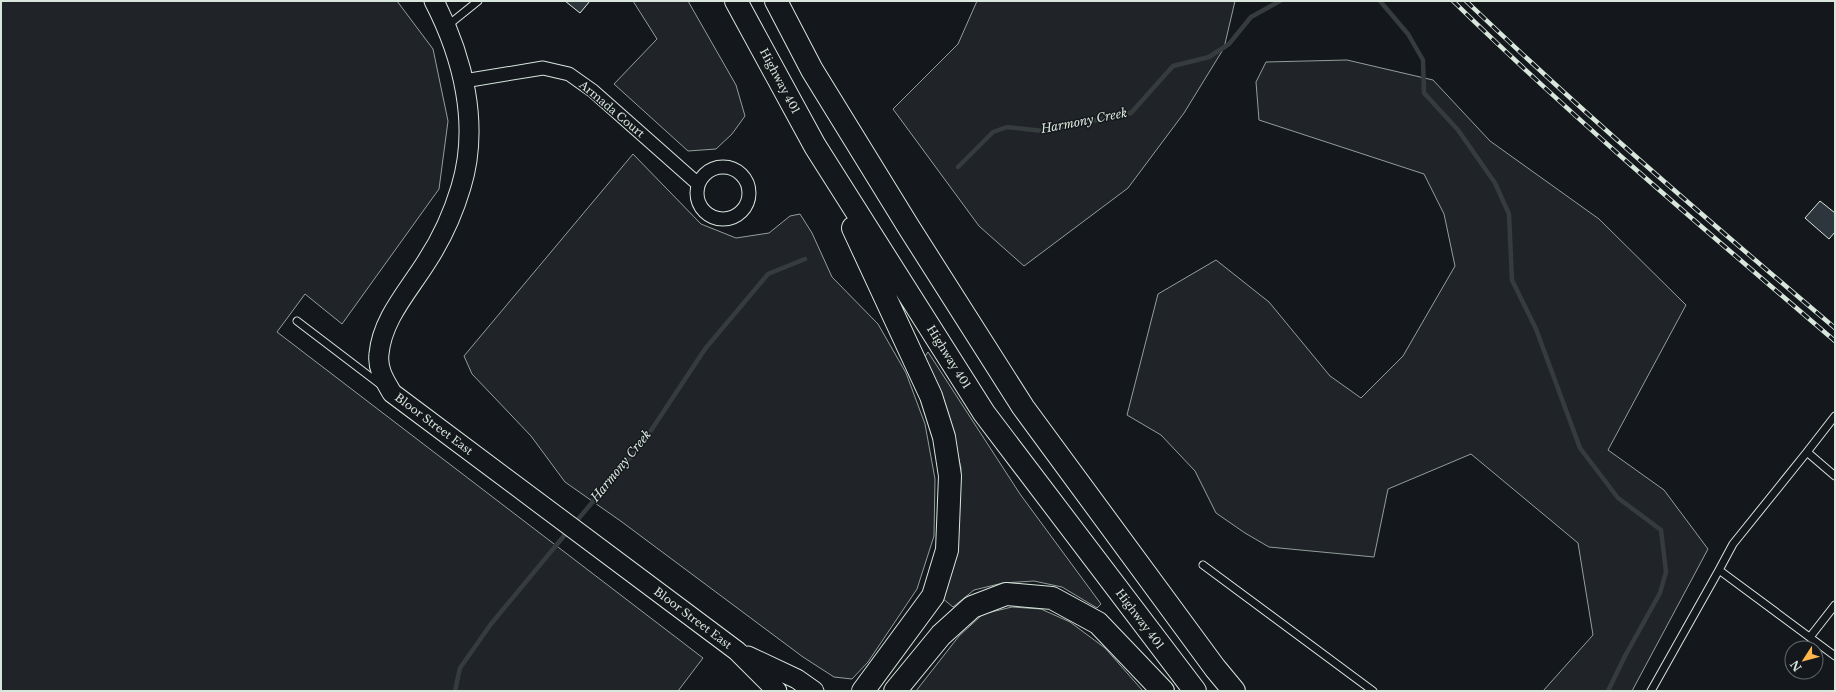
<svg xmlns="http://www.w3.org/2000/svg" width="1836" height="692" viewBox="0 0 1836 692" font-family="'Libre Baskerville',serif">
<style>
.green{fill:#202428;stroke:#939e99}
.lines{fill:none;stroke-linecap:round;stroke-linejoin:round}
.stream{stroke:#363b3e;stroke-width:4.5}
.building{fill:#2c363c;stroke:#d8e6dc}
.lane-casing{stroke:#d8e6dc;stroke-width:9}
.street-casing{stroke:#d8e6dc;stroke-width:15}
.secondary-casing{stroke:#d8e6dc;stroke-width:21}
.highway-casing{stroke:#d8e6dc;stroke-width:24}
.lane{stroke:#14181c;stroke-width:7}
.street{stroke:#14181c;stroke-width:13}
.secondary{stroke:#14181c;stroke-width:19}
.highway{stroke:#14181c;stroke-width:22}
.rail-casing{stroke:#d8e6dc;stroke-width:4.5}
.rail{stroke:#14181c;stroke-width:3;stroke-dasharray:9;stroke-linecap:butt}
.labels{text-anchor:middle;stroke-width:3;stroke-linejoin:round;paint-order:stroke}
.street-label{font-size:11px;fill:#d8e6dc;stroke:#14181c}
.water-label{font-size:12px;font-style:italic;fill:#d8e6dc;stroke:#14181c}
</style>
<rect width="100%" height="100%" fill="#14181c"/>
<!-- green -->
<path class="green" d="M1,1H397L433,49L448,121L439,189L342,324L305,294L277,332L703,658L678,691H1Z
M633,1H688L736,85L745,116L732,134L716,149L688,151L614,84L657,39Z
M977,1H1235L1224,48L1184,113L1128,188L1024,266L979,226L893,109L958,44Z
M1347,60L1433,80L1490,141L1599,219L1686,305L1608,450L1664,490L1708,549L1632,691H1543L1593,635L1578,543L1471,454L1388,489L1374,557L1269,547L1245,533L1216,513L1195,471L1161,435L1127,415L1158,294L1216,260L1269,302L1330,376L1361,398L1403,356L1455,266L1444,214L1424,174L1259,120L1256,82L1266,62Z
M633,154L701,224L736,238L769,233L790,216L800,214L812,233L832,277L878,324L906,373L925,424L935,479L934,536L917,589L868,662L852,679L834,677L803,657L622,522L565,482L531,436L472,374L464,356Z
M928,352L1020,494L1101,604L1097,608L1062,587L1034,581L1003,583L974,590L953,607L942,598L959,525L961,468L949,417L924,358Z
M1012,607L1041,609L1070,622L1105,648L1143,691H916L959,636L983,614Z"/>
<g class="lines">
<!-- stream -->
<path class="stream" d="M1380,1L1408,34L1423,60L1424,93L1458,130L1495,183L1509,214L1512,280L1536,329L1580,448L1618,498L1661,530L1666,572L1660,593L1625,656L1608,691
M958,167L993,132L1007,127L1043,131L1131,113L1173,66L1209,57L1229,44L1251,17L1280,1
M574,524L644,441L705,349L768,274L805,259
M455,691L460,668L491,624L568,531"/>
</g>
<!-- building -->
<path class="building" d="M565,1H590L580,13Z
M1820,201L1835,213V232L1829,239L1805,218Z"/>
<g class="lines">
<defs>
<path id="lane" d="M447,26L478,1
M297,321L381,385
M1807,452L1835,416
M1835,476L1807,452L1733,544L1719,570L1835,656
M1203,565L1373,691
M1810,637L1835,605
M1651,691L1719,570"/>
<path id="street" d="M464,81L543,68L569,74L593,91L698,184
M697 193a26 26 0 1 1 52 0a26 26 0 1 1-52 0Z"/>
<path id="secondary" d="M434,1C463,57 480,125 461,187C453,214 442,238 427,261C409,290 382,319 379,354C377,369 385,381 392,393L737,651L777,691
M748,656L797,679L814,691"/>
<path id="highway" d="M736,1L815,146L984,413L1195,691
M776,1L812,70L908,226L1023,407L1215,668L1234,691
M853,228L931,396L944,437L950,476L947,550L933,596L863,691
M895,691L941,635L972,607L1006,594L1052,598L1098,623L1163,691"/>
</defs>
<!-- lane casing -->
<use href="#lane" class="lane-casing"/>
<!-- street casing -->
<use href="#street" class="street-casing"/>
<!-- secondary casing -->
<use href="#secondary" class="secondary-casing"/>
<!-- highway casing -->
<use href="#highway" class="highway-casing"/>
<!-- lane -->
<use href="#lane" class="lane"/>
<!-- street -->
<use href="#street" class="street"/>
<!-- secondary -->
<use href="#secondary" class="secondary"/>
<!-- highway -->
<use href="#highway" class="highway"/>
<defs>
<path id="rail" d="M1453,1C1575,120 1705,230 1835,341
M1466,1C1585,115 1710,222 1835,328"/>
</defs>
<!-- rail casing -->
<use href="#rail" class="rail-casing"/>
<!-- rail -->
<use href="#rail" class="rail"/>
</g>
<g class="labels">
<!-- street labels -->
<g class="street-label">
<text transform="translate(780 81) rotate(62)" y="4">Highway 401</text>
<text transform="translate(612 109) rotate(40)" y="4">Armada Court</text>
<text transform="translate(949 357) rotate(58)" y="4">Highway 401</text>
<text transform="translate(434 424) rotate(37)" y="4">Bloor Street East</text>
<text transform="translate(693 618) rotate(37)" y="4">Bloor Street East</text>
<text transform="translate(1140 619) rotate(53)" y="4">Highway 401</text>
</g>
<!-- water labels -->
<g class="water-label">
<text transform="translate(1084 121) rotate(-11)" y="4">Harmony Creek</text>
<text transform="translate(621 466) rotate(-51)" y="4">Harmony Creek</text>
</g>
</g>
<!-- border -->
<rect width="1836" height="692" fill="none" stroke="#d8e6dc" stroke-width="4"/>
<!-- north arrow -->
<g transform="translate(1804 660) rotate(234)"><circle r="19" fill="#14181c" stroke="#626a69"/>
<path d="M0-3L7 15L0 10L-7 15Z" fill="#ffb74d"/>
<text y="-6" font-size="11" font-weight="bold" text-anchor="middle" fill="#d8e6dc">N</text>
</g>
</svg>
